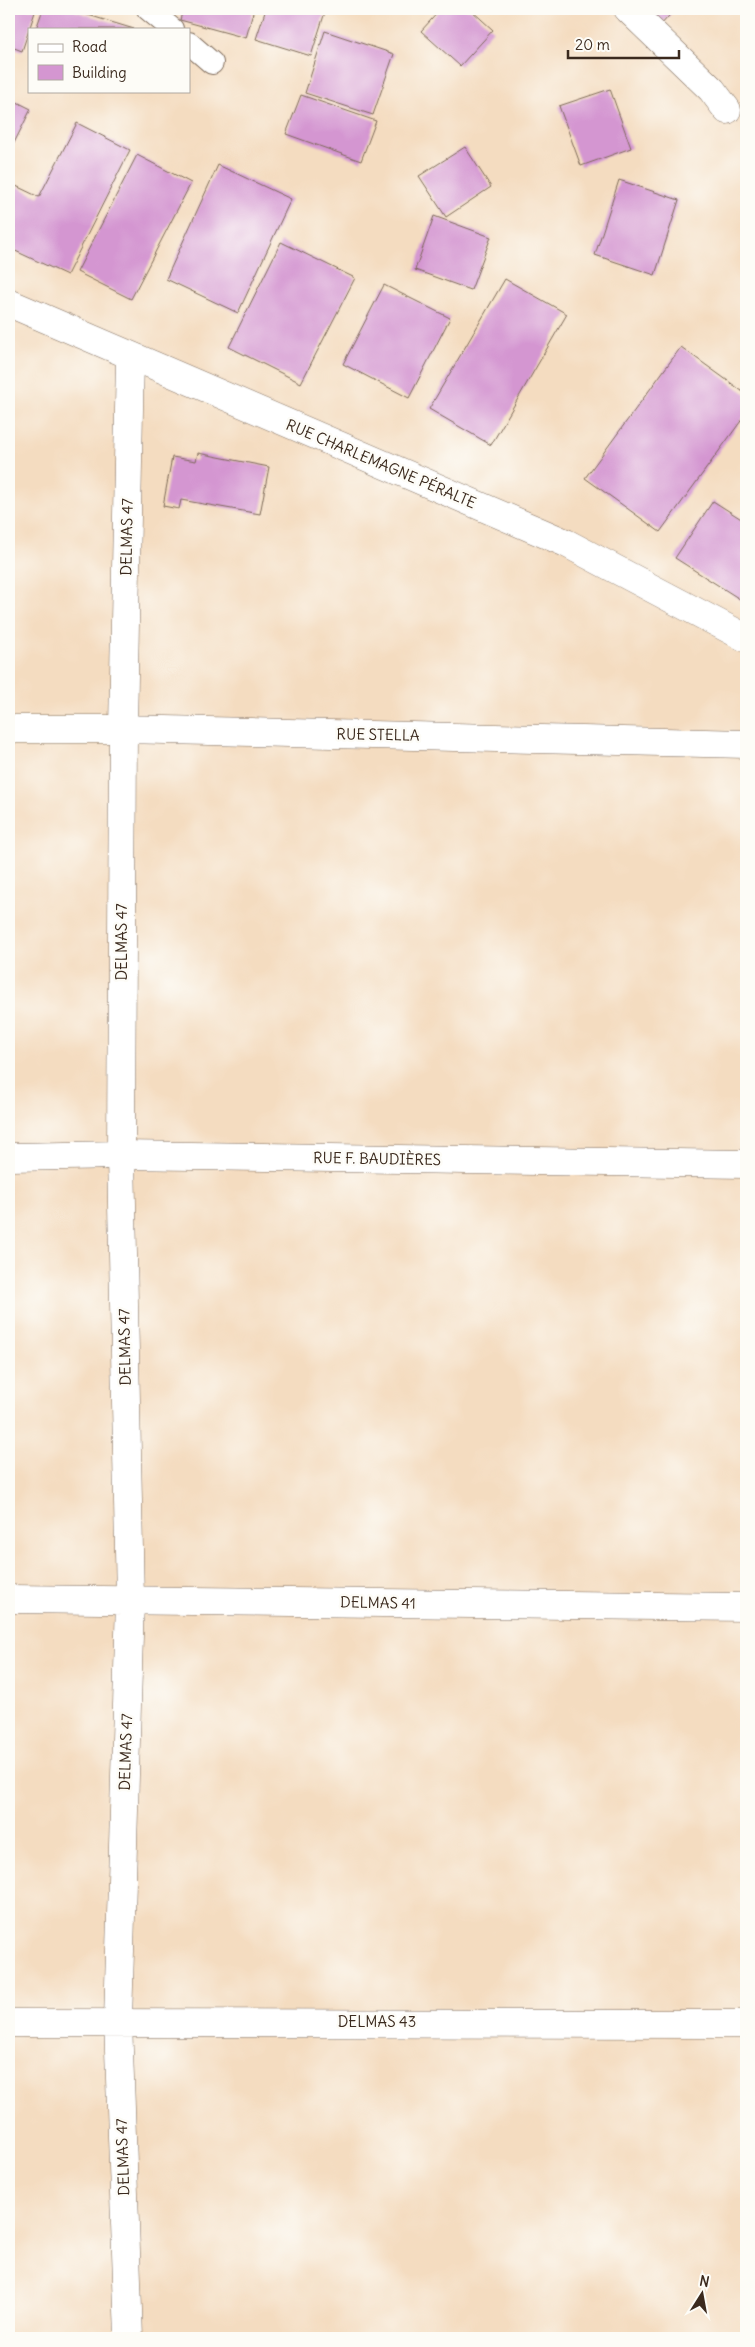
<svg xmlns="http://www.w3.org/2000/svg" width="755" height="2347" viewBox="0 0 755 2347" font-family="Delius,sans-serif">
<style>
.building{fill:#d496d1}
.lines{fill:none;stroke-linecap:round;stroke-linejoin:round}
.service-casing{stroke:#7c6857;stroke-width:24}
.minor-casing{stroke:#7c6857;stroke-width:29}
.service{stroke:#fff;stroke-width:22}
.minor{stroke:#fff;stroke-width:28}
.labels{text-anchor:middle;stroke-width:5;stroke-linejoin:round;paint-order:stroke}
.street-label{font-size:15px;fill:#3b2a1e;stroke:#fdfcf7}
</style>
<rect width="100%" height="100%" fill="#fdfcf7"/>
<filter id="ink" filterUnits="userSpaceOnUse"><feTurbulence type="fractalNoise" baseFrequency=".02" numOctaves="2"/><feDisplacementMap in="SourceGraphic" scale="10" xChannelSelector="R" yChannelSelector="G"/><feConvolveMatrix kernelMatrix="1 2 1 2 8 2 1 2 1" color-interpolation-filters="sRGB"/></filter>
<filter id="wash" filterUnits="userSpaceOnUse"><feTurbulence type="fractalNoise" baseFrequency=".0096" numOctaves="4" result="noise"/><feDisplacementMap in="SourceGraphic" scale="20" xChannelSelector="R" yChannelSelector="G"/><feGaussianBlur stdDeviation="1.12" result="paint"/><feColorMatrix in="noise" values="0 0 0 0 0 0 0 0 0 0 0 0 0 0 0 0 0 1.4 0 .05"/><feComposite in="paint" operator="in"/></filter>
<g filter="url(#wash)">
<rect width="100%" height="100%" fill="#f4dcc0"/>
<g id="blocks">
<!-- building -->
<path class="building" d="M9,9H36L22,51L9,46Z
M43,9H75V11L134,29H36Z
M183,9H254L246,38L180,20Z
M266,9H326L311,56L256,39Z
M441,9H470L493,30L460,66L421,31Z
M643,9H675L661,25Z
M737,9H746V17Z
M325,31L394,54L373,115L305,93Z
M610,89L631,148L581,166L559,106Z
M301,95L376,121L361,161L286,134Z
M9,98L31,109L9,153Z
M77,123L130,150L67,275L9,248V202L16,186L39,197Z
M465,147L491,187L446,217L419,176Z
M137,155L191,183L131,299L77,272Z
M218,165L291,199L238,313L166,279Z
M619,180L679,200L655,275L595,255Z
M434,216L491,237L471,290L415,270Z
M281,242L355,278L301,383L229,347Z
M505,279L567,314L491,445L429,409Z
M384,285L450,318L409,398L343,364Z
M681,347L746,394V414L660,532L585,478Z
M198,453L269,467L260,514L181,500L179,509L163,506L172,457L196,461Z
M713,501L746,522V603L675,558Z"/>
</g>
</g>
<g filter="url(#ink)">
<use href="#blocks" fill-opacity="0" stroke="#7c6857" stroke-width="1"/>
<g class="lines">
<defs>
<path id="service" d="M148,9L172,29
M189,43L212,63"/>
<path id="minor" d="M628,9L712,90L727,110
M9,303L566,543L746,638
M9,729H123L746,744
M9,1157L121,1155L746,1164
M9,1599L746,1607
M9,2023L746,2024
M129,2338L118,2021L130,1600L121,1155L123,729L130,356"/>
</defs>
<!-- service casing -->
<use href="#service" class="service-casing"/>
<!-- minor casing -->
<use href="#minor" class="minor-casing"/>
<!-- service -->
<use href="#service" class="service"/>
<!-- minor -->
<use href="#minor" class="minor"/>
</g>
</g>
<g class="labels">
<!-- street labels -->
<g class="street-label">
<text transform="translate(381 464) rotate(23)" y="5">RUE CHARLEMAGNE PÉRALTE</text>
<text transform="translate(127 537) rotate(-89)" y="5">DELMAS 47</text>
<text transform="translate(378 735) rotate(1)" y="5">RUE STELLA</text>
<text transform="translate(122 942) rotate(-90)" y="5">DELMAS 47</text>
<text transform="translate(377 1159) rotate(1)" y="5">RUE F. BAUDIÈRES</text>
<text transform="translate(125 1347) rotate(-91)" y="5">DELMAS 47</text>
<text transform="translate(378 1603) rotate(1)" y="5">DELMAS 41</text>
<text transform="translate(126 1752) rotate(-88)" y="5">DELMAS 47</text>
<text x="377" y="2027">DELMAS 43</text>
<text transform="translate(123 2157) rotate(-92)" y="5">DELMAS 47</text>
</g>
</g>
<!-- margin -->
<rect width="755" height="2347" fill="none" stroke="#fdfcf7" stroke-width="30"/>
<!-- legend -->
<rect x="28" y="28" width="162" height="65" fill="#fdfcf7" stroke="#afa8a0"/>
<rect x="38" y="44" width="25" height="8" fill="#ffffff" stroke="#afa8a0"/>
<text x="72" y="52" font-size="15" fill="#3b2a1e">Road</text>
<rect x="38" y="65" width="25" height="15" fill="#d496d1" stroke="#afa8a0"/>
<text x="72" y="78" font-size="15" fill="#3b2a1e">Building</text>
<!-- north arrow -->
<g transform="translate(702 2294) rotate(11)" stroke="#fdfcf7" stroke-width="4" paint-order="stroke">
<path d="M0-4L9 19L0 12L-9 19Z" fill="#3b2a1e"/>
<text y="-8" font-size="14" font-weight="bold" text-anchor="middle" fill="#3b2a1e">N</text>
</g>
<!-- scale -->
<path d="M568 50v8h111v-8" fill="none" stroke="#3b2a1e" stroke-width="2.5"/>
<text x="575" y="50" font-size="15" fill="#3b2a1e" stroke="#fdfcf7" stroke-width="4" paint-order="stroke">20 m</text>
</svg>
